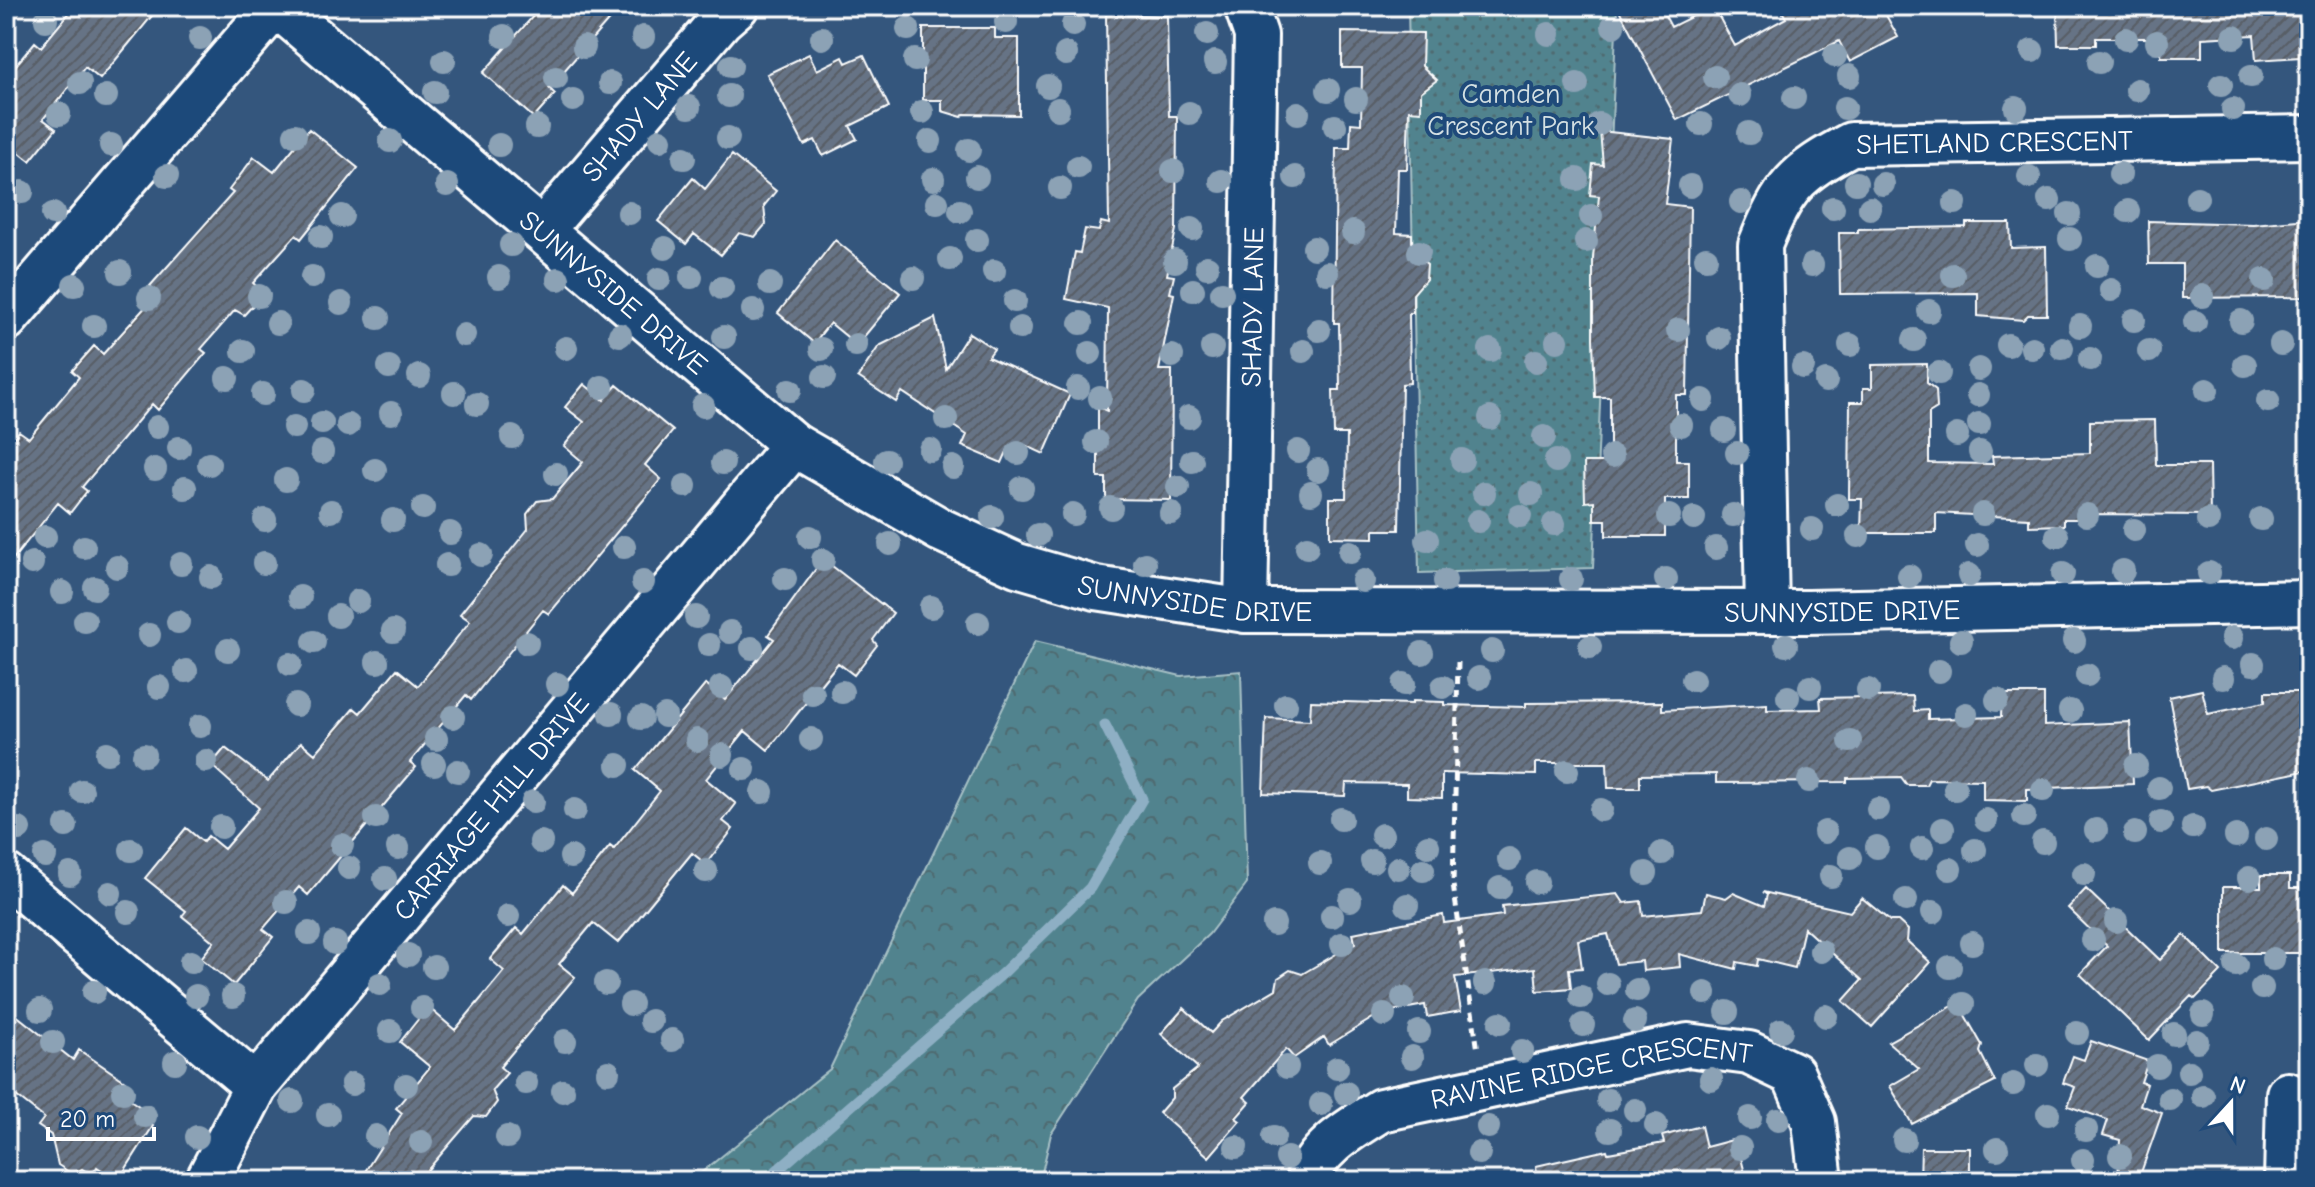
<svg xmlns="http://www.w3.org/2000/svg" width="2315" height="1187" viewBox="0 0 2315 1187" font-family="'Comic Neue',sans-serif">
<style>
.forest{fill:url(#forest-crowns);stroke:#a8c1c6;stroke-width:2}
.park{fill:url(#park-dots);stroke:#a8c1c6;stroke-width:2}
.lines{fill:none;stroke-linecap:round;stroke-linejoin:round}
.stream{stroke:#8eafc4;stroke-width:11}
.building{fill:url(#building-hatch);stroke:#fff;stroke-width:2}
.minor-casing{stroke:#fff;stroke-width:48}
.path{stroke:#fff;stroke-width:5;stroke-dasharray:8 6;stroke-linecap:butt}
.minor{stroke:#1f4a7a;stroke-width:42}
.tree{fill:#8ca2b5}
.labels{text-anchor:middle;stroke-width:8;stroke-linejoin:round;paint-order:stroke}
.park-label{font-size:28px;fill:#d4e0e3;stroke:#1f4a7a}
.street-label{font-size:28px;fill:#fff;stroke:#1f4a7a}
</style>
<defs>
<pattern id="forest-crowns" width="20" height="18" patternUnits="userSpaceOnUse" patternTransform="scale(2)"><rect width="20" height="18" fill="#51838e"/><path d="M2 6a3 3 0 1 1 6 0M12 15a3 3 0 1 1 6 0" fill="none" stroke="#4f6a70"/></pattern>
<pattern id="park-dots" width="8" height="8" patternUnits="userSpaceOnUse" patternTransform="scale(2)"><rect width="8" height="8" fill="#51838e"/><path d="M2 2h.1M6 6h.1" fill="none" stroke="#4f6a70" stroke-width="1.8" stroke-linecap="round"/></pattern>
<pattern id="building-hatch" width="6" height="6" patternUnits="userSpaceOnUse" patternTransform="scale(2)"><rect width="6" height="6" fill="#667385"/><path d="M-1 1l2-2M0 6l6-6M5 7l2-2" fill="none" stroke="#585e66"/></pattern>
</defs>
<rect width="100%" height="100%" fill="#34567d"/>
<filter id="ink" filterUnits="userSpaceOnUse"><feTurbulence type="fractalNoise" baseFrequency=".0125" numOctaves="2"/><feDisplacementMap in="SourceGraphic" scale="16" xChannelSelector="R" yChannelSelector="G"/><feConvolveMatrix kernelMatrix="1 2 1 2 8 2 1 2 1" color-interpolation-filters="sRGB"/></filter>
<g filter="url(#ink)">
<!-- forest -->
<path class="forest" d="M1035,641L1181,676L1241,671L1247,884L1209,934L1138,1000L1051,1134L1040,1181H691L830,1069Z"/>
<!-- park -->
<path class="park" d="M1408,6H1617L1593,568L1419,573Z"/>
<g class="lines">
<!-- stream -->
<path class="stream" d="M765,1181L1003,973L1090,888L1142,799L1105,725"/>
</g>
<!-- building -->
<path class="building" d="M75,6H160L100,79L85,67L43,119L56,129L30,161L6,142V77L35,42L41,47Z
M542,6H621L549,88L555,94L534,118L483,73Z
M1617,6H1660L1671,27L1713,6L1735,46L1786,18L1779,6H1881L1898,37L1850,62L1839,41L1677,120Z
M2057,6H2300V57L2256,60L2254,35L2202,38V57H2161L2162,38H2096V45H2058Z
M1106,14L1167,16L1169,116H1177L1176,229L1167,275L1174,276L1170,293L1174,294L1159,370H1172L1171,500L1106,499V478H1098V407L1107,411L1108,308L1066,299L1075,252L1080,253L1085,229L1099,231L1101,222L1109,224Z
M923,28H995V38H1019V115L964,114L962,117L942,111V100H923Z
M1342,32L1423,33L1422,66L1437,80L1421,92V111L1409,110L1407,169H1398L1396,233L1412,234V252L1427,264L1426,279L1413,294V313H1409L1410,383L1402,384L1399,530H1374V538L1330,537V498H1346L1347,434H1334L1333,390H1340L1339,323H1334L1336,148H1350L1351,123L1361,124L1362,68H1342Z
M809,54L817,70L843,57L846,63L864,55L889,107L850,126L857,139L823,156L815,140L804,145L767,74Z
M309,129L358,168L301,239L296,235L253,283L264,293L244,315L235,310L201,349L206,353L158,410L152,404L82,487L87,491L70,513L58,503L6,568V447L19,431L29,438L79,377L72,371L94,346L103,354L158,293L150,286L233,193L229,190L254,157L274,172Z
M1600,131L1673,139L1665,204L1690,207L1687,395H1676V461H1689V499H1665V536H1606V520H1594V501L1585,502L1584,462H1610V397H1595L1593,339V258L1599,196L1590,195L1593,164L1603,165Z
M732,155L776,191L764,206L766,224L755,237L739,233L721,255L694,234L686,244L658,221L693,178L705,189Z
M2309,219V297L2182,298V264H2149L2148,221L2253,224Z
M1966,223H2010L2011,248L2046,247L2047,315H2028L2023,320L1978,316V293L1840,294L1839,233H1858V229L1966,227Z
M835,240L900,293L857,345L830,323L814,343L778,313Z
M935,318L946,369L969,333L994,349L988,357L1070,394L1044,454L1025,445L1022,453L1009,447L1002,463L962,446L967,435L902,392L896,402L858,377L879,346Z
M1927,364V383L1936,390L1937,408L1929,413V463L1993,464L1992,456L2090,453V421L2155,420L2156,465H2209L2210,515L2081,514V519H2064V525L2029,526V518L1936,513V533H1861L1862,499H1849L1850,402H1863V388H1872V365Z
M584,384L604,400L617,385L673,431L645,465L661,479L549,614L543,610L471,700L466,695L410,762L416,767L308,895L299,887L263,929L273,937L234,985L201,958L214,942L182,916L186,911L145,878L186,828L203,842L208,836L224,849L259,808L211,765L225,748L268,781L301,742L315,754L354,708L360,713L397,669L418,686L470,621L460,614L528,529L527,514L537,501L552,499L583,462L564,446L584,422L565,407Z
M823,559L893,613L873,640L877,645L854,675L838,663L768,750L745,731L706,779L736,804L723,821L733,829L706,864L692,853L618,943L593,923L559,964L575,977L500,1067L507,1073L492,1090L497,1102L486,1117L474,1116L418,1181H359L402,1113L396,1108L430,1067L400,1042L428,1007L455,1030L504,971L490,959L516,928L523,934L563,885L572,893L610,846L614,849L660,791L635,770L706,684L725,700L774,639L768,635Z
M2202,690L2208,714L2265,702V692H2306L2309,770L2211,790L2206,786L2187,789L2169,697Z
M2002,694H2044V726L2130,722L2133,784L2027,789V801L1983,800V780L1929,779L1926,785H1907L1901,777L1847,778V782L1716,783V774L1640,775V788H1608L1607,763H1536V775L1442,773V798L1407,797V784L1346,783L1345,796L1263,793L1266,718L1310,720L1311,701L1412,704V701L1444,702V705L1526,707V703L1662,702V710L1767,704V710L1821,709L1820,698L1913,696L1914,711L1928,710V719L2001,717Z
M2261,875H2290V888H2309V953H2223V887H2261Z
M2086,889L2160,960L2184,935L2221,972L2195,999L2191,996L2149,1040L2080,974L2107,946L2068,908Z
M1763,892L1850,912L1862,898L1890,921H1898L1908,930L1907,941L1930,962L1872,1027L1843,1001L1862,980L1804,928L1795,968L1758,959L1757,966L1737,962L1736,969L1679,954L1680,967L1643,971L1642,961L1616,964L1608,934L1578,940L1582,968L1569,969L1571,988L1537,991L1535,968L1455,977L1461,1011L1427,1017L1425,1005L1381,1013L1329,1045L1324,1037L1294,1058L1286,1049L1244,1097L1250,1102L1236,1118L1240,1121L1209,1157L1159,1113L1172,1098V1089L1198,1068L1161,1034L1184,1008L1211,1033L1222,1021L1276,989L1278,978L1290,970L1302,974L1355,943L1353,933L1443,915L1444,923L1503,915L1502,906L1618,894L1624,903L1641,901L1643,916L1702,910L1706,893L1726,898L1733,893L1764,906L1767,895Z
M1958,1003L1982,1045L1980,1052L1995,1082L1912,1124L1890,1086L1919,1069L1888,1042Z
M6,1007L73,1060L79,1050L125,1081L118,1092L139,1106L135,1114L153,1126L118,1181L97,1167L92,1175L82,1169L72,1174L58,1165L51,1135L38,1126L44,1118L6,1088Z
M2091,1041L2148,1061L2141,1082L2147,1084L2140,1105L2162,1113L2138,1181H2118L2120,1140L2103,1135L2108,1120L2068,1106L2075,1087L2063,1083L2073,1056L2084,1060Z
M1701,1126L1706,1147L1736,1139L1747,1181H1538L1536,1166L1607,1150L1608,1153L1664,1143L1662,1136Z
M1921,1148H1970V1181H1920Z"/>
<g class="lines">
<defs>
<g id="minor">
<path id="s1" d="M277,6L794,445L941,530L1017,565L1096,588L1246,611L1807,612L2309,602"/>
<path d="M1246,6L1256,35L1246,611"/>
<path id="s2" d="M543,229L721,20L737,6"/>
<path d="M6,319L275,6"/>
<path id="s3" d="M1767,611L1760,245C1783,187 1796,173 1851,144L2309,137"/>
<path d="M6,875L256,1086"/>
<path id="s4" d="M207,1181L256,1086L794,445"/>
<path id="s5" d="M1307,1181C1315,1148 1354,1127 1381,1110L1688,1045L1749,1053L1793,1074L1814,1122L1821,1181"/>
<path d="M2286,1181L2288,1094"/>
</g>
</defs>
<!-- minor casing -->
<use href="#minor" class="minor-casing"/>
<!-- path -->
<path class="path" d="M1458,662L1453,885L1478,1051"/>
<!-- minor -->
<use href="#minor" class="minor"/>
</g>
<!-- trees -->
<g class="tree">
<circle cx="46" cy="20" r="12"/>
<circle cx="1006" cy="22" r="12"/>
<circle cx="1073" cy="25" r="12"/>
<circle cx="1613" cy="26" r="12"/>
<circle cx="908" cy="29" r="12"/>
<circle cx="1207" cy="34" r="12"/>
<circle cx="1549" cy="34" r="12"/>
<circle cx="504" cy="36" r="12"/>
<circle cx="643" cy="37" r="12"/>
<circle cx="2234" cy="37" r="12"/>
<circle cx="200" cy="38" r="12"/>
<circle cx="822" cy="38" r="12"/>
<circle cx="2126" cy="39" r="12"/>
<circle cx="2157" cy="42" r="12"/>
<circle cx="584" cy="47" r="12"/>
<circle cx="2032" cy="51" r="12"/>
<circle cx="1066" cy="54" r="12"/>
<circle cx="1835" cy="56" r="12"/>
<circle cx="915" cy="60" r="12"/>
<circle cx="444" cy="61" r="12"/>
<circle cx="1215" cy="62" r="12"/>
<circle cx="2099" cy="62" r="12"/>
<circle cx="731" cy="66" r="12"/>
<circle cx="1849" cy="76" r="12"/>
<circle cx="2251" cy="76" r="12"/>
<circle cx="1715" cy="77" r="12"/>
<circle cx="556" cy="78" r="12"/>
<circle cx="80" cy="83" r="12"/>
<circle cx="610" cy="83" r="12"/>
<circle cx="1577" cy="84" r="12"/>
<circle cx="2221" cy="85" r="12"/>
<circle cx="1048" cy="86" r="12"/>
<circle cx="1328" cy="90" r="12"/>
<circle cx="2137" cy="90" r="12"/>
<circle cx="435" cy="92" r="12"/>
<circle cx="1740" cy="95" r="12"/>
<circle cx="106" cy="96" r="12"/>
<circle cx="729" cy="96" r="12"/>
<circle cx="1794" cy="98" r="12"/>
<circle cx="1356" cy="99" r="12"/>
<circle cx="573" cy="100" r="12"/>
<circle cx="689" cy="107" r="12"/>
<circle cx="1845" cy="108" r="12"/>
<circle cx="2016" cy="108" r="12"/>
<circle cx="1058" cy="109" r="12"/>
<circle cx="2233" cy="109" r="12"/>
<circle cx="922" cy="112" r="12"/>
<circle cx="1189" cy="113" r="12"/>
<circle cx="1298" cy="113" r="12"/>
<circle cx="59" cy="114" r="12"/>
<circle cx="1599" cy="124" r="12"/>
<circle cx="1701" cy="124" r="12"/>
<circle cx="1335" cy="126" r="12"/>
<circle cx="537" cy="127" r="12"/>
<circle cx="1749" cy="133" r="12"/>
<circle cx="295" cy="135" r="12"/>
<circle cx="728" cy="138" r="12"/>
<circle cx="660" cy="140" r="12"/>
<circle cx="390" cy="141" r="12"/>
<circle cx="930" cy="141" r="12"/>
<circle cx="111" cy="145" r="12"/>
<circle cx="499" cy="145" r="12"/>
<circle cx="969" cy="150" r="12"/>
<circle cx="684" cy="158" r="12"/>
<circle cx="1078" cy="167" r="12"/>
<circle cx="1173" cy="171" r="12"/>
<circle cx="2120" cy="174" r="12"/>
<circle cx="167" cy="176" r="12"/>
<circle cx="977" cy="177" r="12"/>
<circle cx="1295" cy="177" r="12"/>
<circle cx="2029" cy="177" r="12"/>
<circle cx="933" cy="179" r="12"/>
<circle cx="1577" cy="179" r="12"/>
<circle cx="1221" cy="181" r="12"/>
<circle cx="1856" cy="183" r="12"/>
<circle cx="1883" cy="184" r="12"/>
<circle cx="447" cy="185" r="12"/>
<circle cx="1690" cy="186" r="12"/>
<circle cx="1060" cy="188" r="12"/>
<circle cx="22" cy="192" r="12"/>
<circle cx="2197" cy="198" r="12"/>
<circle cx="2049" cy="200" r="12"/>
<circle cx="1741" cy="202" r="12"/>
<circle cx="937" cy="203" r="12"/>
<circle cx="1955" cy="203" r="12"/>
<circle cx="1833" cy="208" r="12"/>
<circle cx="1870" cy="208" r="12"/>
<circle cx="960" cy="211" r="12"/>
<circle cx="2128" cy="211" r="12"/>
<circle cx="629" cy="213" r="12"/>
<circle cx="53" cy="214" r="12"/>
<circle cx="2069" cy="214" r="12"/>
<circle cx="342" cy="216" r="12"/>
<circle cx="1591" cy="216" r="12"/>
<circle cx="1192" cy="229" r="12"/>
<circle cx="1353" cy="232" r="12"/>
<circle cx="321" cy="237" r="12"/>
<circle cx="2070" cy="239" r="12"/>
<circle cx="977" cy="240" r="12"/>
<circle cx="1586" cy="241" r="12"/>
<circle cx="511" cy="245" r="12"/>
<circle cx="665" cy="248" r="12"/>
<circle cx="1314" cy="248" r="12"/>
<circle cx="1419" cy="252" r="12"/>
<circle cx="1706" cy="258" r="12"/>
<circle cx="950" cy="259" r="12"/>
<circle cx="1175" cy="261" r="12"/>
<circle cx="1812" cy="265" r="12"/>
<circle cx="2097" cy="266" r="12"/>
<circle cx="1207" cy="267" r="12"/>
<circle cx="994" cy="271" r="12"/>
<circle cx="120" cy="272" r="12"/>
<circle cx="1327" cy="273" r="12"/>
<circle cx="1953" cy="275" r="12"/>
<circle cx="312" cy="277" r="12"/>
<circle cx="499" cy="277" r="12"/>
<circle cx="691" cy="277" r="12"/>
<circle cx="913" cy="278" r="12"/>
<circle cx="558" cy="279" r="12"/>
<circle cx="659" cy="279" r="12"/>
<circle cx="2264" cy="280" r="12"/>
<circle cx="770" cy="284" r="12"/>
<circle cx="74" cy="285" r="12"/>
<circle cx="722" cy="288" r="12"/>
<circle cx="1193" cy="290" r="12"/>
<circle cx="2111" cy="290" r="12"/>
<circle cx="1222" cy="293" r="12"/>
<circle cx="259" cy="296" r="12"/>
<circle cx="2202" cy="296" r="12"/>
<circle cx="149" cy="298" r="12"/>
<circle cx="1015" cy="301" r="12"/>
<circle cx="341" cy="303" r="12"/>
<circle cx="753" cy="310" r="12"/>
<circle cx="1929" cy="311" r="12"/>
<circle cx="378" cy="318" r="12"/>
<circle cx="2134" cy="320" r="12"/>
<circle cx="2241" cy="321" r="12"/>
<circle cx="2195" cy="322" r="12"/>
<circle cx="278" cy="323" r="12"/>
<circle cx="1081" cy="323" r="12"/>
<circle cx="94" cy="326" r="12"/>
<circle cx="2080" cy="326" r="12"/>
<circle cx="1020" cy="328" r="12"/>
<circle cx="1319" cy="330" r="12"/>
<circle cx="1678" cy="330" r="12"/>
<circle cx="464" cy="335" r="12"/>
<circle cx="620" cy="335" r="12"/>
<circle cx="724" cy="337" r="12"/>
<circle cx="1719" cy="338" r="12"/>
<circle cx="1914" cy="340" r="12"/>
<circle cx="1557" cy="341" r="12"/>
<circle cx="2281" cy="344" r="12"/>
<circle cx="856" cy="345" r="12"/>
<circle cx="1850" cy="345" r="12"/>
<circle cx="2008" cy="345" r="12"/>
<circle cx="566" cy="348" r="12"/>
<circle cx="1212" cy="348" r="12"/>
<circle cx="2032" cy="348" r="12"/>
<circle cx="2062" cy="348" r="12"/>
<circle cx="821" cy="349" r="12"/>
<circle cx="1490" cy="350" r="12"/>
<circle cx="243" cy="351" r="12"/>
<circle cx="1303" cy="351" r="12"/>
<circle cx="2149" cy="351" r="12"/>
<circle cx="1090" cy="353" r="12"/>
<circle cx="1172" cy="356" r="12"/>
<circle cx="2090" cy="359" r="12"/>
<circle cx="1536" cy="361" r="12"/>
<circle cx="2245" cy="365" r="12"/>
<circle cx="389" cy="367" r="12"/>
<circle cx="1803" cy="367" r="12"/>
<circle cx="1979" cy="369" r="12"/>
<circle cx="1939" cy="373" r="12"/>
<circle cx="419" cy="376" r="12"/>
<circle cx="824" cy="377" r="12"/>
<circle cx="227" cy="378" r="12"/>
<circle cx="1826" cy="381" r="12"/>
<circle cx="602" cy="387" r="12"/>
<circle cx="1078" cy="388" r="12"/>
<circle cx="304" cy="390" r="12"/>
<circle cx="790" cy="390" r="12"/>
<circle cx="2207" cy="390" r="12"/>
<circle cx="454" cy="393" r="12"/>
<circle cx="263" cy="394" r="12"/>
<circle cx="1978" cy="395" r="12"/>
<circle cx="1100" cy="398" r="12"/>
<circle cx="1703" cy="400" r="12"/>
<circle cx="2268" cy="401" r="12"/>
<circle cx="477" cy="404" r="12"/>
<circle cx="703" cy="406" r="12"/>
<circle cx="391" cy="413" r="12"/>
<circle cx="1189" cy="417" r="12"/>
<circle cx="1490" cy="418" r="12"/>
<circle cx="946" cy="419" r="12"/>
<circle cx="322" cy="423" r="12"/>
<circle cx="1979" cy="424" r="12"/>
<circle cx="348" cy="425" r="12"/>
<circle cx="1681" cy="425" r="12"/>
<circle cx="157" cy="427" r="12"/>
<circle cx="294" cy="427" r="12"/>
<circle cx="1724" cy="430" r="12"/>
<circle cx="1957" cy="435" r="12"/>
<circle cx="512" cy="437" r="12"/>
<circle cx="1544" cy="437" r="12"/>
<circle cx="1096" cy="442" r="12"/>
<circle cx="179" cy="448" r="12"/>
<circle cx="930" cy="450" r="12"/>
<circle cx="1298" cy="451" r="12"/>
<circle cx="322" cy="452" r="12"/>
<circle cx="1980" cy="452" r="12"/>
<circle cx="1018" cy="453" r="12"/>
<circle cx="1737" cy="453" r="12"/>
<circle cx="1612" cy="456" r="12"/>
<circle cx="1462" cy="460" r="12"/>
<circle cx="886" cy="461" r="12"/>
<circle cx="1192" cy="461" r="12"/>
<circle cx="1556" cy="461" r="12"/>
<circle cx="723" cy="463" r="12"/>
<circle cx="209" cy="464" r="12"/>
<circle cx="953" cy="467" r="12"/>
<circle cx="155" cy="469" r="12"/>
<circle cx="375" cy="470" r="12"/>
<circle cx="1318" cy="470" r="12"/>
<circle cx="556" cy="474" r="12"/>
<circle cx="286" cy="480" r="12"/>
<circle cx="685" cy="486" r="12"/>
<circle cx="1178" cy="487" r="12"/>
<circle cx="185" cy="488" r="12"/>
<circle cx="1022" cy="488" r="12"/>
<circle cx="1311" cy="493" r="12"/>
<circle cx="1484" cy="493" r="12"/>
<circle cx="1531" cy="494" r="12"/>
<circle cx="1837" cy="505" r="12"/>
<circle cx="423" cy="508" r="12"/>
<circle cx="1111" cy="508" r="12"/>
<circle cx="331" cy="511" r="12"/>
<circle cx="1171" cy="513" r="12"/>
<circle cx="1073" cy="514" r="12"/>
<circle cx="1983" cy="514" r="12"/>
<circle cx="1733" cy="515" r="12"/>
<circle cx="2087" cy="515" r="12"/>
<circle cx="1520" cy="516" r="12"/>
<circle cx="1669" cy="516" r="12"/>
<circle cx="992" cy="517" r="12"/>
<circle cx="1694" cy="518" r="12"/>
<circle cx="2261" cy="519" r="12"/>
<circle cx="265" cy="520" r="12"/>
<circle cx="393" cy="520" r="12"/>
<circle cx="2208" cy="520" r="12"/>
<circle cx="1478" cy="521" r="12"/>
<circle cx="1554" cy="524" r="12"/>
<circle cx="1812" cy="529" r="12"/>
<circle cx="2134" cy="530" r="12"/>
<circle cx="450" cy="533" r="12"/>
<circle cx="1038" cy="535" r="12"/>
<circle cx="1858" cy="536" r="12"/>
<circle cx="2057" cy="536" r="12"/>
<circle cx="45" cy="537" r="12"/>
<circle cx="810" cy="537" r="12"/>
<circle cx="1427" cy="540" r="12"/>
<circle cx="890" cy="544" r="12"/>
<circle cx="1977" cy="545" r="12"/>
<circle cx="84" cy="547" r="12"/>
<circle cx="624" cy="547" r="12"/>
<circle cx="1307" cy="547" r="12"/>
<circle cx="1716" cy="548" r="12"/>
<circle cx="1350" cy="552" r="12"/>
<circle cx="481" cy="555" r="12"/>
<circle cx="823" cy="560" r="12"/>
<circle cx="32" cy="563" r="12"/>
<circle cx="264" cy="563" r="12"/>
<circle cx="181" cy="564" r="12"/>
<circle cx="1145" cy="564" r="12"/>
<circle cx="447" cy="565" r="12"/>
<circle cx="117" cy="567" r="12"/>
<circle cx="2123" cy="571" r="12"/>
<circle cx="2209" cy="573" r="12"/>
<circle cx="2063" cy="574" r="12"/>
<circle cx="1969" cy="575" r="12"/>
<circle cx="1909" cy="576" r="12"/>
<circle cx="211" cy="577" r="12"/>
<circle cx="785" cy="579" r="12"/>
<circle cx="1571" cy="579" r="12"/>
<circle cx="1666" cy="579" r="12"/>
<circle cx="1363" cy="581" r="12"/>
<circle cx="1445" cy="581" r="12"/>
<circle cx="643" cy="582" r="12"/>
<circle cx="95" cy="588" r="12"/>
<circle cx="62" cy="592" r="12"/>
<circle cx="300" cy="597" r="12"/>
<circle cx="358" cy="601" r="12"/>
<circle cx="931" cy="607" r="12"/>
<circle cx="338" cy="616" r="12"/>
<circle cx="696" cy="617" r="12"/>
<circle cx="85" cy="621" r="12"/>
<circle cx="178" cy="622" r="12"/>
<circle cx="978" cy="623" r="12"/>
<circle cx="393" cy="631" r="12"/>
<circle cx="730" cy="632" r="12"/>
<circle cx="149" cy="635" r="12"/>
<circle cx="2232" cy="638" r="12"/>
<circle cx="1961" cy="641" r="12"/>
<circle cx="2074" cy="641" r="12"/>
<circle cx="314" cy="642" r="12"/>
<circle cx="527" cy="643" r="12"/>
<circle cx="709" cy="645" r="12"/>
<circle cx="1786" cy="645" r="12"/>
<circle cx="1590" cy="647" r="12"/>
<circle cx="752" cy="648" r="12"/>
<circle cx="228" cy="650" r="12"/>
<circle cx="1492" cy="651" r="12"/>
<circle cx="1422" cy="653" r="12"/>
<circle cx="377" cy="662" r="12"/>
<circle cx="290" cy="664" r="12"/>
<circle cx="2253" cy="664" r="12"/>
<circle cx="186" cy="671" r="12"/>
<circle cx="1939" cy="671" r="12"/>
<circle cx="2087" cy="675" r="12"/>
<circle cx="1479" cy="678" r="12"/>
<circle cx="2223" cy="678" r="12"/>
<circle cx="1693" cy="680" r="12"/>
<circle cx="557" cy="684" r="12"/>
<circle cx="1404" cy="684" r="12"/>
<circle cx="159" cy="687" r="12"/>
<circle cx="721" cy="687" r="12"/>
<circle cx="1443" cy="687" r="12"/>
<circle cx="1810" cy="687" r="12"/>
<circle cx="1868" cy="690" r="12"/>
<circle cx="842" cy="692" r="12"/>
<circle cx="813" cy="694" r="12"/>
<circle cx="1788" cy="697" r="12"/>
<circle cx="1997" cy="700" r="12"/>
<circle cx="296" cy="705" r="12"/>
<circle cx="1286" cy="705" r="12"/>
<circle cx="2070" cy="711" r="12"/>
<circle cx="611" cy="714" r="12"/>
<circle cx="1966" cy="714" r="12"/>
<circle cx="665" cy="716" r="12"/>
<circle cx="453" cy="717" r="12"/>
<circle cx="641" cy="718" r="12"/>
<circle cx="200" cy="726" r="12"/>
<circle cx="436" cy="739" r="12"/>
<circle cx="811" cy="739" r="12"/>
<circle cx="697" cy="740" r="12"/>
<circle cx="1850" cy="741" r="12"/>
<circle cx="107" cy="753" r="12"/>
<circle cx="144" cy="755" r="12"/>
<circle cx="722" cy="755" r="12"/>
<circle cx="206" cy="761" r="12"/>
<circle cx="434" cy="764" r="12"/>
<circle cx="618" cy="765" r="12"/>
<circle cx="2136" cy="766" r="12"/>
<circle cx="744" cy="769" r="12"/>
<circle cx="458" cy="771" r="12"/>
<circle cx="1567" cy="771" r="12"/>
<circle cx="1809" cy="781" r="12"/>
<circle cx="2159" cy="788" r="12"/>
<circle cx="1955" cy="789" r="12"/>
<circle cx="2043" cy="790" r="12"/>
<circle cx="82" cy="791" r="12"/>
<circle cx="762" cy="792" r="12"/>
<circle cx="533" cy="802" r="12"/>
<circle cx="1878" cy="809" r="12"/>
<circle cx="575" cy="810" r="12"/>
<circle cx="1601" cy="810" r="12"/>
<circle cx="2024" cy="816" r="12"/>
<circle cx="376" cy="818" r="12"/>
<circle cx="1341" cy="819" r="12"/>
<circle cx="1986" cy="820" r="12"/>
<circle cx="2161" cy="822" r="12"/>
<circle cx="66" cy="826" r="12"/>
<circle cx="221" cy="827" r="12"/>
<circle cx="2193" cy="827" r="12"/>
<circle cx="19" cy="829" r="12"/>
<circle cx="1943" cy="829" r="12"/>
<circle cx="2096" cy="830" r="12"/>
<circle cx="1825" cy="832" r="12"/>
<circle cx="2135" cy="833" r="12"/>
<circle cx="1382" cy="835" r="12"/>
<circle cx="2236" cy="836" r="12"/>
<circle cx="2266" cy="839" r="12"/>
<circle cx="541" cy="842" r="12"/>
<circle cx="2043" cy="842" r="12"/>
<circle cx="342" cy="845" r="12"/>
<circle cx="1428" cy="846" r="12"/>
<circle cx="1877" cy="847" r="12"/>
<circle cx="398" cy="848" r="12"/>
<circle cx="1922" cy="848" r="12"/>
<circle cx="131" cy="850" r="12"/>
<circle cx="1975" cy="850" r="12"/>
<circle cx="1662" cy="853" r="12"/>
<circle cx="45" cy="856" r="12"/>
<circle cx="571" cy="857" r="12"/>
<circle cx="1850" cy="858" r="12"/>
<circle cx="1509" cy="859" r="12"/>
<circle cx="1372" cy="861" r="12"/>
<circle cx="1320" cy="863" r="12"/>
<circle cx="349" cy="868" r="12"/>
<circle cx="1398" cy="868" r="12"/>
<circle cx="1950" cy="869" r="12"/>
<circle cx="1423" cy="870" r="12"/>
<circle cx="706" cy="871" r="12"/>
<circle cx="1646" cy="873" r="12"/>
<circle cx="70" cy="874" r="12"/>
<circle cx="2084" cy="874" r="12"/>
<circle cx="1831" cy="876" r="12"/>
<circle cx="2249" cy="878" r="12"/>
<circle cx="385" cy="879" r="12"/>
<circle cx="1537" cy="882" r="12"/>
<circle cx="1500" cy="888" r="12"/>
<circle cx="110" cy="893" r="12"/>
<circle cx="1350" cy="900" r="12"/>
<circle cx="1906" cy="900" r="12"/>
<circle cx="286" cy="902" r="12"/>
<circle cx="1407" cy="905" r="12"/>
<circle cx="128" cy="912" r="12"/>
<circle cx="1933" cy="912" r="12"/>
<circle cx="508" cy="916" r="12"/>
<circle cx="1332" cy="916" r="12"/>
<circle cx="2116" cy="921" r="12"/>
<circle cx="1274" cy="924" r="12"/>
<circle cx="309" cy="933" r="12"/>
<circle cx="2093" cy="940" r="12"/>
<circle cx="335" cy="943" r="12"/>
<circle cx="1972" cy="943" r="12"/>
<circle cx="1342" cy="944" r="12"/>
<circle cx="1821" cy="951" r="12"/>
<circle cx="408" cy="955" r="12"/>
<circle cx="2273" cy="959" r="12"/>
<circle cx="191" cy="962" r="12"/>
<circle cx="2236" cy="965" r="12"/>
<circle cx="434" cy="967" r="12"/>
<circle cx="1950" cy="967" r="12"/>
<circle cx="606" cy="983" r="12"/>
<circle cx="1485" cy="983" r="12"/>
<circle cx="380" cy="984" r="12"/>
<circle cx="1608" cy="984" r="12"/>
<circle cx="2262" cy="988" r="12"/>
<circle cx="1637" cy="990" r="12"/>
<circle cx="94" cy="992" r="12"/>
<circle cx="1705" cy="993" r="12"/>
<circle cx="196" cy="996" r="12"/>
<circle cx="233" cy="996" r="12"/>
<circle cx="1581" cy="997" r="12"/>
<circle cx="1403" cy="998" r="12"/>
<circle cx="631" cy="1004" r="12"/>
<circle cx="1963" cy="1004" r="12"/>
<circle cx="422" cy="1008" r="12"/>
<circle cx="40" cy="1010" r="12"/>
<circle cx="1727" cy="1012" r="12"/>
<circle cx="2203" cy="1014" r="12"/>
<circle cx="1384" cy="1015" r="12"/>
<circle cx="1826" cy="1016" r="12"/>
<circle cx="651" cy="1021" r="12"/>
<circle cx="1635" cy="1021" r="12"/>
<circle cx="1500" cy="1023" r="12"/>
<circle cx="1583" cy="1025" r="12"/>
<circle cx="1781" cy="1030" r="12"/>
<circle cx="390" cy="1031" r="12"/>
<circle cx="1419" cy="1032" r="12"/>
<circle cx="2077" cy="1033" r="12"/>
<circle cx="2174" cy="1034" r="12"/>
<circle cx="672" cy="1040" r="12"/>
<circle cx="565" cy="1041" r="12"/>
<circle cx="2197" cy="1041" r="12"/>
<circle cx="53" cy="1042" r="12"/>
<circle cx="1522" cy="1051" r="12"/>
<circle cx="1412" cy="1057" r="12"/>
<circle cx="175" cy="1062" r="12"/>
<circle cx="2037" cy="1065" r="12"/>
<circle cx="2157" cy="1066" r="12"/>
<circle cx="1287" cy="1067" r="12"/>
<circle cx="1337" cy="1068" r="12"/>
<circle cx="608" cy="1072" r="12"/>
<circle cx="2189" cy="1072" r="12"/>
<circle cx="1711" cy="1079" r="12"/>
<circle cx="526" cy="1083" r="12"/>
<circle cx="352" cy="1084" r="12"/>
<circle cx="2013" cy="1084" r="12"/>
<circle cx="406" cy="1085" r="12"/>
<circle cx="563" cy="1091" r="12"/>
<circle cx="123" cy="1092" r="12"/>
<circle cx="1346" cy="1093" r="12"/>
<circle cx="2203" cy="1096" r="12"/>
<circle cx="2170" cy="1099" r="12"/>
<circle cx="1608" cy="1100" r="12"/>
<circle cx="292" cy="1101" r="12"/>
<circle cx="1321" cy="1104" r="12"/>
<circle cx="1635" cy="1110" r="12"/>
<circle cx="2048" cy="1114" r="12"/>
<circle cx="328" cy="1115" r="12"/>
<circle cx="145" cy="1116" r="12"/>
<circle cx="1750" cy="1118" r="12"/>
<circle cx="1778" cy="1120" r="12"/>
<circle cx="1656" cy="1125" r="12"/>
<circle cx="1488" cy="1127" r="12"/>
<circle cx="1610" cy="1130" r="12"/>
<circle cx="2086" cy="1130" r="12"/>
<circle cx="376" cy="1136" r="12"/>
<circle cx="197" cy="1137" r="12"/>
<circle cx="507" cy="1137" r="12"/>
<circle cx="1274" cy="1137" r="12"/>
<circle cx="1904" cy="1140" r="12"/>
<circle cx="421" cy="1142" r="12"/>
<circle cx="1236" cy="1147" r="12"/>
<circle cx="1740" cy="1148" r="12"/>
<circle cx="1997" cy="1149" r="12"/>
<circle cx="1479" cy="1153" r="12"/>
<circle cx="2120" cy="1156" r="12"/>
<circle cx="1287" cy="1158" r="12"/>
<circle cx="2083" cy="1160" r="12"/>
</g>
</g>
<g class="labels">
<!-- park labels -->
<g class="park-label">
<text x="1511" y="103">Camden<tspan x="1511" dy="32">Crescent Park</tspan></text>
</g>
<!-- street labels -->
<g class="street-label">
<text dy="10" stroke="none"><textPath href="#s2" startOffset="148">SHADY LANE</textPath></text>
<text dy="10" stroke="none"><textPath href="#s3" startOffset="650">SHETLAND CRESCENT</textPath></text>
<text dy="10" stroke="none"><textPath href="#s1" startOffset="442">SUNNYSIDE DRIVE</textPath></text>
<text transform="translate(1252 307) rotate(-89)" y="10">SHADY LANE</text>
<text dy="10" stroke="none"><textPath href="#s1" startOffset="1114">SUNNYSIDE DRIVE</textPath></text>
<text dy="10" stroke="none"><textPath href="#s1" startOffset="1762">SUNNYSIDE DRIVE</textPath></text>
<text dy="10" stroke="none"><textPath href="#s4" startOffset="472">CARRIAGE HILL DRIVE</textPath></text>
<text dy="10" stroke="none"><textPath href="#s5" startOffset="320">RAVINE RIDGE CRESCENT</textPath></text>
</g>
</g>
<!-- margin -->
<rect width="2315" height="1187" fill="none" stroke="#1f4a7a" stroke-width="32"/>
<rect x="16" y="16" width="2283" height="1155" fill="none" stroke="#fff" stroke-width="3" filter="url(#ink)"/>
<!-- north arrow -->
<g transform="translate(2231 1103) rotate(21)" stroke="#1f4a7a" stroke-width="6" paint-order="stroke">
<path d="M0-6L14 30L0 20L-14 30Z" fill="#ffffff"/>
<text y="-12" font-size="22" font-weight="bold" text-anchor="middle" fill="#ffffff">N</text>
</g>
<!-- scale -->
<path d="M48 1127v12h106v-12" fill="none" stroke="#ffffff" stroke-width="4"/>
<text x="60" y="1127" font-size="24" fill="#ffffff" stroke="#1f4a7a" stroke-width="6" paint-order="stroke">20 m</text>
</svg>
